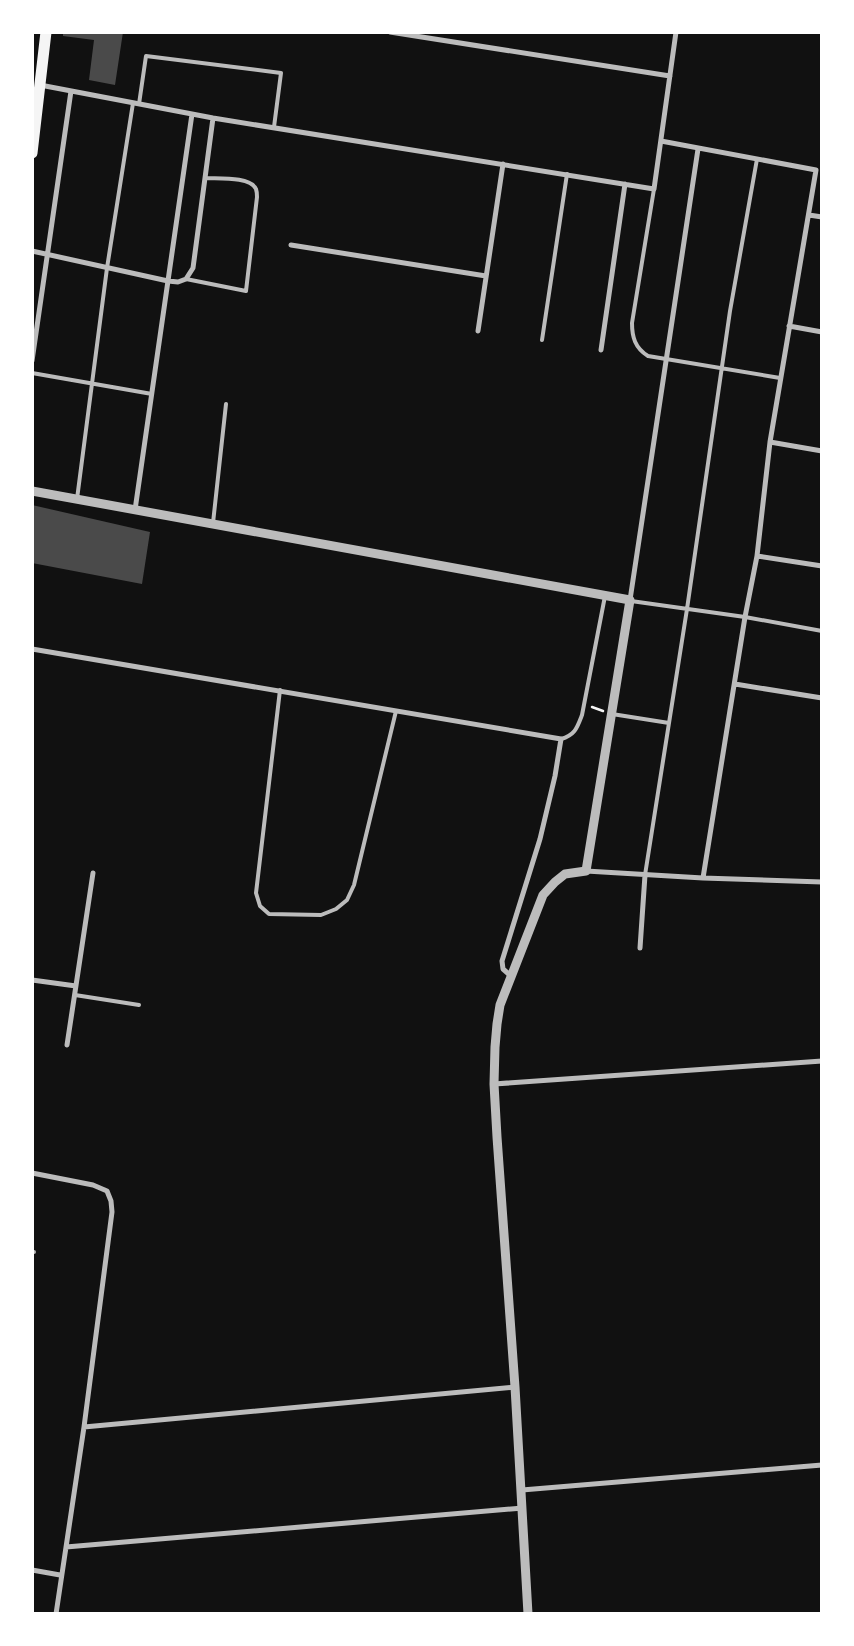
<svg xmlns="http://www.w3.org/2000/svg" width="854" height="1646" viewBox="0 0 854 1646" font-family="'Asap Condensed',sans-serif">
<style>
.building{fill:#4a4a4a}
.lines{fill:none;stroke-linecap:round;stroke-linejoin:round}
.path{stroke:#f5f5f5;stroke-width:2.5}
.service{stroke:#bcbcbc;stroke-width:4}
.minor{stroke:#bcbcbc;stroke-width:5}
.tertiary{stroke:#bcbcbc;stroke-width:9}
.trunk{stroke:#f5f5f5;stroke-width:11}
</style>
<rect width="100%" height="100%" fill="#111"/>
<!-- building -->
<path class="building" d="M63,32H123L115,85L89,80L94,40L63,36Z
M32,505L150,532L142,584L32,563Z"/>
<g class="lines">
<!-- path -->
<path class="path" d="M592,707L603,711"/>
<!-- service -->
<path class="service" d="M139,104L146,56L281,73L274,127
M654,189L632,323C632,337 635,348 648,356L780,378
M186,279L246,291L257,197C257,195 257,192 256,189C250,176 217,179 205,178
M542,340L567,174
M32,373L152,394
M77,499L107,268L133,103
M213,523L226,404
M631,601L745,617L822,631
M280,690L256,893L260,906L269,914L321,915L336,909L347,900L354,885L396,711
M612,714L669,723
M561,739C575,735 577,728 582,715L605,596
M645,875L687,609L730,311L757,159
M75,995L139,1005
M32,1252H34"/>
<!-- minor -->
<path class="minor" d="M390,32L670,76
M40,85L213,118L654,189L676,32
M661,141L816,170L770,442L757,556L745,617L703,878
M809,215L822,217
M291,245L486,276
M32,251L168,281L178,282L186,279L193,268L213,118
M789,326L822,332
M478,331L503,164
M601,350L625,184
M32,361L71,91
M770,442L822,451
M135,510L192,114
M757,556L822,566
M630,600L698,149
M32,649L561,739L555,776L540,839L502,961L503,969L511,976
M735,684L822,698
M586,871L703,878L822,882
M640,948L645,875
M32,980L76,986
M67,1045L93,873
M494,1084L822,1061
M32,1173L93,1185L107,1191L111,1201L112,1212L84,1427L56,1614
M84,1427L515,1387
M522,1490L822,1465
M66,1547L523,1508
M32,1570L60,1575"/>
<!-- tertiary -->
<path class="tertiary" d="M32,491L630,600L586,871L565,874L555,882L543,895L500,1005L497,1024L495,1047L494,1084L497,1137L515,1387L528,1614"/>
<!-- trunk -->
<path class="trunk" d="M32,153L46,32"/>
</g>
<!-- border -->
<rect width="854" height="1646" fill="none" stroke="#ffffff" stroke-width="68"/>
</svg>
